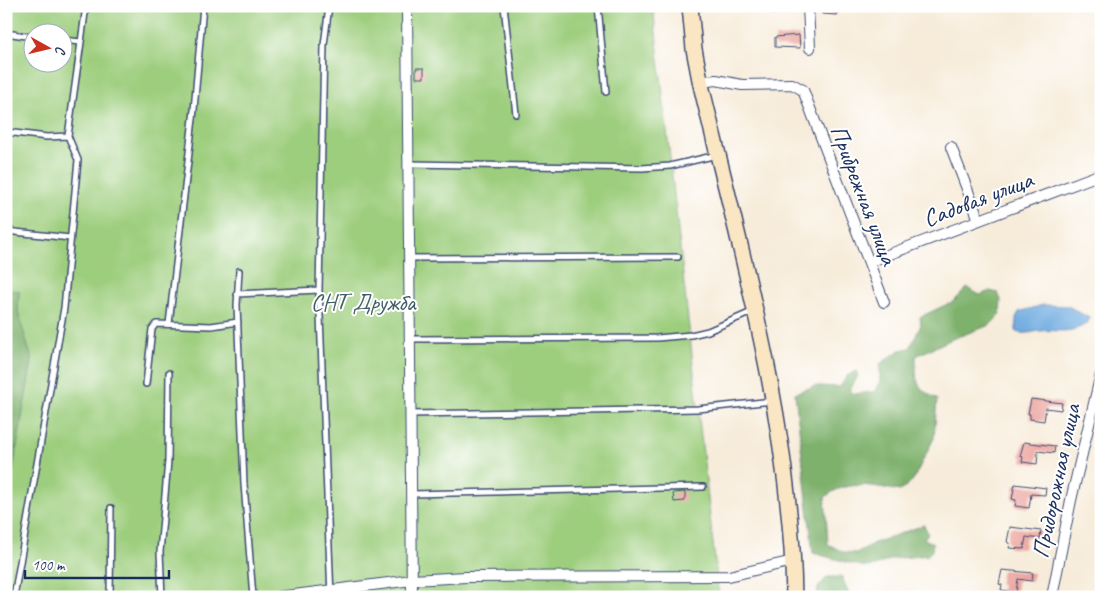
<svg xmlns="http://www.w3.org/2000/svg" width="1107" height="603" viewBox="0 0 1107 603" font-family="Caveat,sans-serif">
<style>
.green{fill:#9dce7d;stroke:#5c7e6e;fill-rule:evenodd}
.forest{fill:#7eb16c;stroke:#4c7065}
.water{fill:#6fabe0;stroke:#456d9f}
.building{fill:#eca49f}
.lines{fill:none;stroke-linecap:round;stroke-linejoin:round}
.lane-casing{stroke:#3c4b71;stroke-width:8}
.street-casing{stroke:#3c4b71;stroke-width:12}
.secondary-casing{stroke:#3c4b71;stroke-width:18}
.lane{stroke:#fff;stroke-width:5}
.street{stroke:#fff;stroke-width:10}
.secondary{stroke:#fbe6c3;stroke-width:15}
.labels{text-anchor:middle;stroke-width:4;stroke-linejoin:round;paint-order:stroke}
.street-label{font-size:24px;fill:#1b2f5e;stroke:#fff}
.park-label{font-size:24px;fill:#425f67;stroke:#fff}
</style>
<rect width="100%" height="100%" fill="#fff"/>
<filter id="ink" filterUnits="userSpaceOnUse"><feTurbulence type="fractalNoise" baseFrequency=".02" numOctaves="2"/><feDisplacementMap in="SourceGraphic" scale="10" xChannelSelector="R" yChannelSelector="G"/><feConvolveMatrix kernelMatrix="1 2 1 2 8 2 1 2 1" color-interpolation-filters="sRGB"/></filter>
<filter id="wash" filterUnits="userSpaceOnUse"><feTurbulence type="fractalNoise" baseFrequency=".0096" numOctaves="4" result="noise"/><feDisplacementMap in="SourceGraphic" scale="20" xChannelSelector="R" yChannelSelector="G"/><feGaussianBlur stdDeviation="1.12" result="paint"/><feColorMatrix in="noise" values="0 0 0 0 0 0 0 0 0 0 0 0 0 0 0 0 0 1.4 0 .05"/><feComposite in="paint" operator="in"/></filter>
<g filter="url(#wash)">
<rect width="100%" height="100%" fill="#f7ecda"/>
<!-- green -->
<path class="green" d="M6,6H653L719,597H6V508L32,360L18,313L19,291L6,290ZM32,32H62V62H32Z"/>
<!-- forest -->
<path class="forest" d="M967,288L980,295L990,291L998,293L1001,300L1000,315L990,325L952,339L916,356C916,381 914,387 937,399L934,438L913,480L900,491C874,486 847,479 825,497L828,544L843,552L856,553L874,543L924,525L928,533L924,539L933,543L932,551L928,555L892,559L875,566L865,567L813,553L795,393L815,386L840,387L847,376L856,371L858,376L850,389L853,394L874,392L880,382V364L900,350L910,348L921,325L920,317L954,301Z
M6,290L19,291L18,313L32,360L6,508Z
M827,577H842L850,597H817L818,588Z"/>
<!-- water -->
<path class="water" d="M1043,305L1068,306L1089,318L1087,323C1072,335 1056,329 1040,331C1030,332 1026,335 1016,332V318L1019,312Z"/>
<g id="blocks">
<!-- building -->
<path class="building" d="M772,6H788V13L772,14Z
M822,6H837V15L822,14Z
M799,35L800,48L775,47V37Z
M416,68H424V78H416Z
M1031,399L1062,403L1061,410L1046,408L1044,421L1030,419V414H1028Z
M1024,442L1055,446L1054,453L1038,451L1037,464L1022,462L1023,457L1020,456Z
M1015,484L1046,488L1045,495L1031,494L1029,508L1015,506L1016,500L1012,499Z
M685,492V501L674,502L673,493Z
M1010,527L1041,531L1040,539L1026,537L1024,549L1009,548L1010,543L1007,542Z
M1002,570L1033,573L1032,581L1018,579L1016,592L1001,590L1002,585L999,584Z"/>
</g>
</g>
<g filter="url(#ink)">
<use href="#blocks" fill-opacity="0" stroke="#3c4b71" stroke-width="1"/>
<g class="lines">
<defs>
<path id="lane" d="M329,6L324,45L319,290L331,597
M504,6L516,114
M598,6L606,92
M6,33L32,37
M62,40L81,42
M6,132L47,137L68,136
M408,164L642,168L670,166L717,155
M6,231L70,238
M408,258L678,257
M239,271L237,305L244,484L253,597
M237,294L319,290
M169,324L194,110L203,6
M410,339L657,338L691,335L708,331L754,311
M146,384L152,329L156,324L211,326L238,322
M409,414L698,409L773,401
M412,494L703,487
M14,597L64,308L78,160L68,136L86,6
M110,597L111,508
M162,597L160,552L168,461L169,373"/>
<path id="street" d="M407,6L412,597
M808,6L810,48
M700,82L716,80L742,85L792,84L803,90L884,302
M951,147L979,220
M869,262L1101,174
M278,597L412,580L466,577L729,576L793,561
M1052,597L1071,500L1101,374"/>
<path id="secondary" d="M690,6L694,49L701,85C741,253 791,423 794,597"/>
</defs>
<!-- lane casing -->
<use href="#lane" class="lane-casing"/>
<!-- street casing -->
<use href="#street" class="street-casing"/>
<!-- secondary casing -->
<use href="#secondary" class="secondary-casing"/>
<!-- lane -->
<use href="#lane" class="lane"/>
<!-- street -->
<use href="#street" class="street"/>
<!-- secondary -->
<use href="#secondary" class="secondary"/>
</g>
</g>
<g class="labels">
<!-- street labels -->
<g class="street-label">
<text transform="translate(864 195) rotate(69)" y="8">Прибрежная улица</text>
<text transform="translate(978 199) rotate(-21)" y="8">Садовая улица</text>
<text transform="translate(1056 481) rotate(-78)" y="8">Придорожная улица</text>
</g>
<!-- park labels -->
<g class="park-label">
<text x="363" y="310">СНТ Дружба</text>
</g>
</g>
<!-- margin -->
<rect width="1107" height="603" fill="none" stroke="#fff" stroke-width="25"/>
<!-- north arrow -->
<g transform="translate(48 48) rotate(98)"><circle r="24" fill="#ffffff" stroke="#a4acbf"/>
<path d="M0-4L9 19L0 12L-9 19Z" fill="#c8321e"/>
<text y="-8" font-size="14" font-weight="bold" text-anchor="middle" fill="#1b2f5e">С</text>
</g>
<!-- scale -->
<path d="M25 570v8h144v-8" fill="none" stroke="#1b2f5e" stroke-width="2.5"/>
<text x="32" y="570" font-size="15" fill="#1b2f5e" stroke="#ffffff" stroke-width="4" paint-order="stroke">100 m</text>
</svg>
